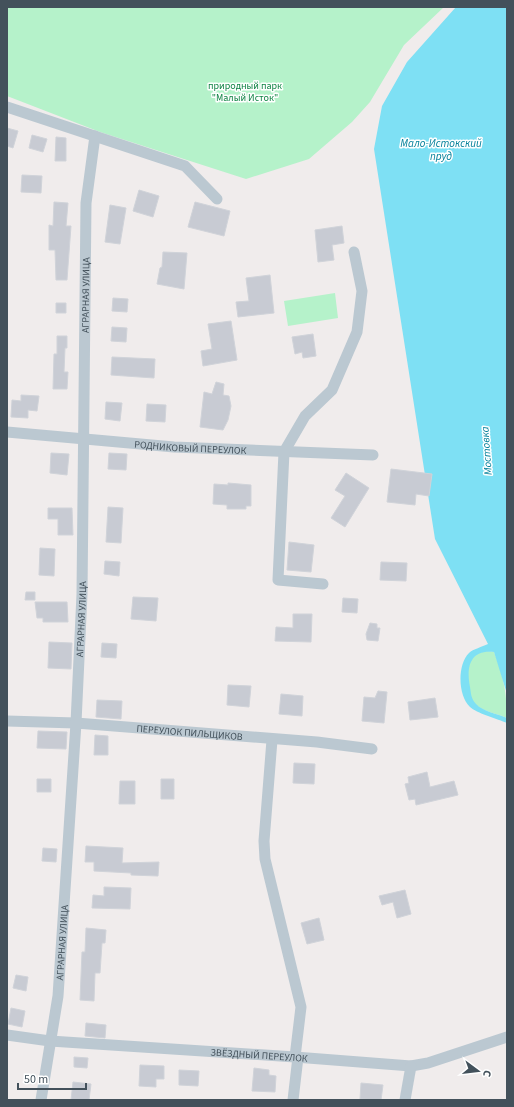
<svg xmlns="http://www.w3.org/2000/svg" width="514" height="1107" viewBox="0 0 514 1107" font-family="'Source Sans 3',sans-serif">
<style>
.green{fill:#b5f2ca}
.water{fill:#7ee0f4}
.building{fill:#c8cbd3;stroke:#d0d3d9}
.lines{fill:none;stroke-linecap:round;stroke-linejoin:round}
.minor{stroke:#bbc8d1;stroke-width:11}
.labels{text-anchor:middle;stroke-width:3;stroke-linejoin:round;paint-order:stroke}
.park-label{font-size:10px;fill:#0e8343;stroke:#fff}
.street-label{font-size:10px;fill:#43515b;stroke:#fff}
.water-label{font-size:11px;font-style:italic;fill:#03809a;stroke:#fff}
</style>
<rect width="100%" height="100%" fill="#f0ecec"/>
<!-- green -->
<path class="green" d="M7,7H444L404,45L370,102L352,122L309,159L246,179L100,132L7,96Z
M335,293L338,318L288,326L284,301Z
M486,651L494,652C503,675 507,693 507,718C498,714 482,711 475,704C466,694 464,666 474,656C477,653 482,652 486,651Z"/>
<!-- water -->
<path class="water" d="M456,7H507V694L494,652C470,649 466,667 470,687C471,693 471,699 476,704C482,711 498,714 507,718V723C498,719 476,713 470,707C458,696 457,665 469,653C473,649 482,647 488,644L435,539L374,149L382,106L407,62Z"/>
<!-- building -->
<path class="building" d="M7,128L18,131L13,148L7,146Z
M32,135L47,139L43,152L29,148Z
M56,137L66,138V161H55Z
M22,175L42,176L41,193L21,192Z
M139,190L159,196L153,217L133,211Z
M54,202L68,203L66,226H71L67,280H56L55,250H49V225L53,226Z
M195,202L230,211L224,236L188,227Z
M110,205L126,208L120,244L105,242Z
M342,226L344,243L332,245L334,260L318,262L315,230Z
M163,252L187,253L184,289L157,284L160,268L162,267Z
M270,275L274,313L238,317L236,302L249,301L246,278Z
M113,298L128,299L127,312L112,311Z
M56,303H66V313H56Z
M231,321L237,360L203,366L201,351L212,349L208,324Z
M112,327L127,328L126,342L111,341Z
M313,334L316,356L303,358L302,352L295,354L292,337Z
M57,336H67V348H65L64,372H68L67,389H53L54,354H57Z
M112,357L155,359L154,378L111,375Z
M216,382L224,384L223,395L229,396L231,406L228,420L223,430L200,427L204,392L212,394Z
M21,395L39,396L37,411L28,410V418L11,417L12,400L21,401Z
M106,402L122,403L120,421L105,419Z
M147,404L166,405L165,422L146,421Z
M51,453L69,454L67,475L50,473Z
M109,453L127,454L126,470L108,469Z
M391,469L432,474L429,496L416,494L415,505L387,502Z
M346,473L369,488L345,527L331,518L345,496L335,490Z
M228,483L251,485V506H246V509H227V505L213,504L214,484L228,485Z
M108,507L123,508L121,543L106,542Z
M48,508H72L73,535H58V519H48Z
M289,542L314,545L311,572L287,570Z
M40,548L55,549L54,576L39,575Z
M105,561L120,562L119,576L104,574Z
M381,562L407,563L406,581L380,580Z
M26,592H35V600H25Z
M133,597L158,598L156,621L131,619Z
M343,598L358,599L357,613L342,612Z
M35,602H67L68,622H43V618H37Z
M293,614H312L311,642L275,641L276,627L293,628Z
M370,623L377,624V628H380L378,641L367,640L366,634Z
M49,642L72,643L71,669L48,668Z
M102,643L117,644L116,658L101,657Z
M228,685L251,686L249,707L227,705Z
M378,691L387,692L384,723L362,721L364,697L375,698Z
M281,694L303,696L302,716L279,714Z
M435,698L438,717L410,720L408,702Z
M97,700L122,701L121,719L96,717Z
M38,731L67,732L66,749L37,748Z
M95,735L108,736V755H94Z
M294,763L315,764L314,784L293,783Z
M427,772L430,787L454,781L458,795L416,805L415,799L409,800L405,784L409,783L408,777Z
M37,779H51V792H37Z
M161,779H174V799H161Z
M120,781H135V804H119Z
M86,846L123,848L122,863L159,862L158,876L131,875V873L94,871V862H85Z
M43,848L57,849L56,862L42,861Z
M104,887L131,888L130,909L92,908L93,895L104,896Z
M405,890L411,914L397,918L393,902L382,905L379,896Z
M319,918L324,940L307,944L301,923Z
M86,928L106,930L105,943H102L100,973H95L94,1001L80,1000L82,952H85Z
M16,975L28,977L26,991L13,988Z
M11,1008L25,1011L22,1027L8,1024Z
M86,1023L106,1025L105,1038L85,1036Z
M74,1057L88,1058L87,1068L74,1067Z
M140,1065L164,1066V1079H156V1087L139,1086Z
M254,1068L269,1070V1075L276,1076L275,1092L252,1091Z
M179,1070L199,1071L198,1086L179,1085Z
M73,1082L91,1084L89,1100H71Z
M361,1083L383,1085L381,1100L360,1099Z"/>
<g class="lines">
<!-- minor -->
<g class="minor">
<path d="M7,107L185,166L217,199"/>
<path id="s1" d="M7,432L174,447L373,455"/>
<path d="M323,584L278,580L284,452L305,416L332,390L357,332L362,291L354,252"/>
<path id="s2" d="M7,721L76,723L317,742L372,749"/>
<path d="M272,740L264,841L265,859L301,1007L295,1057"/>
<path id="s3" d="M7,1035L50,1041L295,1057L411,1066L428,1063L507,1037"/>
<path id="s4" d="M41,1100L58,996L76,723L82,594L86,203L95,136"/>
<path d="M293,1100L298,1057"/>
<path d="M405,1100L411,1066"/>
</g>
</g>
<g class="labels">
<!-- park labels -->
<g class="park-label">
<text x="245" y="89">природный парк<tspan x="245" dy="12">"Малый Исток"</tspan></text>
</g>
<!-- street labels -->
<g class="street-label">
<text dy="4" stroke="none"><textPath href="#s4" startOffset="807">АГРАРНАЯ УЛИЦА</textPath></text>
<text dy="4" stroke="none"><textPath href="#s1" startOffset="184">РОДНИКОВЫЙ ПЕРЕУЛОК</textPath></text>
<text dy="4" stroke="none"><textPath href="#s4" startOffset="483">АГРАРНАЯ УЛИЦА</textPath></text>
<text dy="4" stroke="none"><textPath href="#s2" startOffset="183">ПЕРЕУЛОК ПИЛЬЩИКОВ</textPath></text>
<text dy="4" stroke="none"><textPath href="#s4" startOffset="159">АГРАРНАЯ УЛИЦА</textPath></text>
<text dy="4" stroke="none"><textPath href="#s3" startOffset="253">ЗВЁЗДНЫЙ ПЕРЕУЛОК</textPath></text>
</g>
<!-- water labels -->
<g class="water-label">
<text x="441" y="147">Мало-Истокский<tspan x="441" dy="13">пруд</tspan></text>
<text transform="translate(486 451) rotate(-94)" y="4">Мостовка</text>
</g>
</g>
<!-- border -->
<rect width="514" height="1107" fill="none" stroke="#43515b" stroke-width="16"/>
<!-- north arrow -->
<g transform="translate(478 1071) rotate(105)" stroke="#ffffff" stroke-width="3" paint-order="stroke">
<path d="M0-3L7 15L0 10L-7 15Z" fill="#43515b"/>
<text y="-6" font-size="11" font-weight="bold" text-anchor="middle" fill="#43515b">С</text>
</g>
<!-- scale -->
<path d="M18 1083v6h68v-6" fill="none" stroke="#43515b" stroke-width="2"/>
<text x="24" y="1083" font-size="12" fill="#43515b" stroke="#ffffff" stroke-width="3" paint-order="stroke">50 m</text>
</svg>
